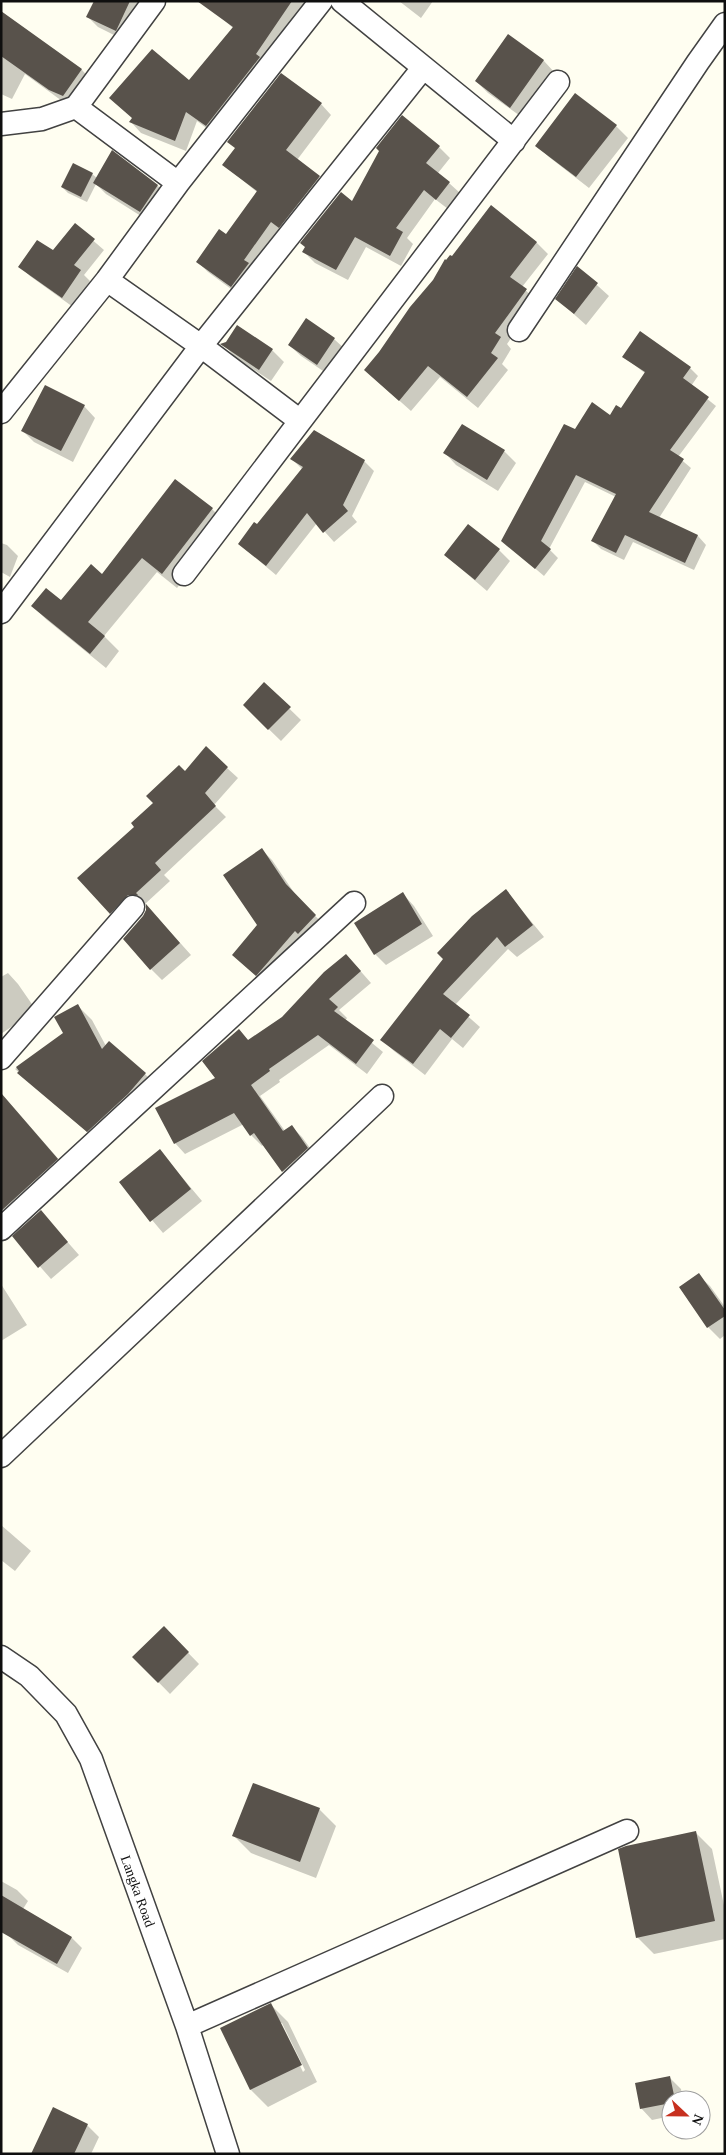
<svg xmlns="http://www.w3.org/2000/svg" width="726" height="2155" viewBox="0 0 726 2155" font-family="Georgia,serif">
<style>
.shadow{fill:#0003;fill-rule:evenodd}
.building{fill:#58524b}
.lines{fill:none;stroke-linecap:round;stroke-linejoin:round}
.minor-casing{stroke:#424242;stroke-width:25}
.minor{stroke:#fff;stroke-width:22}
.labels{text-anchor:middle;stroke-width:5;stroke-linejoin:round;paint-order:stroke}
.street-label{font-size:14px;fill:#0f0f0f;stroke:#fff}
</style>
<rect width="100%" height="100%" fill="#fffef1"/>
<!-- shadow -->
<path class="shadow" d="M95,1H145L126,41L98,27L88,17Z
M220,1H311L217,136L197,121L186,151L141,133L131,122L189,81L233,28L216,13Z
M399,1H433L421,18Z
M1,12L82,70L93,82L75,107L62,101L25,74L12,99L1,94Z
M509,36L544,61L555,73L523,118L488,93L476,81Z
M575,95L616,126L628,138L589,188L549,157L537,146Z
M321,104L331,115L297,160L330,187L242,297L208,272L198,262L227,236L257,192L224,165Z
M439,147L450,158L438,173L460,193L448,209L435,199L407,238L413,244L401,266L366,247L348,280L315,263L304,252L353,203Z
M92,174L97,178L158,186L169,197L152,223L106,194L96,184L87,202L68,193L62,187Z
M75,225L104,250L84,275L90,281L73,307L30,276L20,266L53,252Z
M536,242L548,254L522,287L537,301L507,344L511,349L502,364L508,370L478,408L440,377L411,411L365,370Z
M578,268L609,296L586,325L557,299Z
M237,327L272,350L284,362L271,381L236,358L225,346Z
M334,339L346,350L329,375L301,356L289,345Z
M624,357L690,368L698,376L691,386L716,406L678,457L691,468L659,518L698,536L706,545L694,570L633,542L624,560L601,549L593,541L616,497L585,482L549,549L558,558L544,576L503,541L575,431L611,417L621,409L646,374Z
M84,406L95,418L73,462L34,442L23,431Z
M462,425L504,451L516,463L498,491L456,465L445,453Z
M292,459L364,461L374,471L352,516L357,522L334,542L317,523L276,575L239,544L257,526L302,469Z
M176,481L212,509L227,524L177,588L157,572L104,636L119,651L106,668L47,620L32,606L61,602L103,576Z
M1,543L7,545L18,556L10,577L1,572Z
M499,550L510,561L487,591L445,555Z
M264,684L301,720L281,741L244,705Z
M227,768L238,778L214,805L226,817L164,875L170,881L145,904L146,905H139L121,923L111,913L136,827L155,803L185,773Z
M262,850L272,860L297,897L326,927L267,985L244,965L258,925Z
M506,891L544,937L517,957L508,949L455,1005L480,1027L463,1048L452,1039L425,1075L394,1051L382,1040L445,959Z
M403,894L414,906L433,936L386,965L375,954Z
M157,917L191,955L162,980L151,969Z
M356,966L371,983L339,1010L347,1018L345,1021L383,1052L367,1074L329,1045L279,1080L280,1082L260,1096L285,1131L292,1127L302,1137L318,1159L293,1182L283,1171L263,1145L262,1146L251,1135L244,1124L185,1154L175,1143L217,1079L239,1031L249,1041Z
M8,973L18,984L36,1010L1,1034V977Z
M77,1005L92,1020L106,1046L145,1074L159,1088L102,1145L15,1069L64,1033Z
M1,1093L68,1170L1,1220Z
M160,1151L202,1201L163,1233L120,1182Z
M41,1212L79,1255L51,1279L14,1237Z
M698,1275L710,1286L725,1307V1335L720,1339L708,1327L680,1288Z
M1,1284L27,1325L1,1341Z
M1,1525L31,1551L15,1571L1,1560Z
M164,1628L199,1664L170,1694L134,1657Z
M319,1809L336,1826L316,1878L251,1853L234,1836Z
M695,1832L712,1849L725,1910V1939L654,1954L637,1937Z
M1,1881L17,1890L28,1901L23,1909L72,1938L82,1948L68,1973L18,1945L1,1928Z
M271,2005L288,2022L317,2082L268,2107L251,2090L222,2029ZM280,2023H282L305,2070L303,2072Z
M669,2077L681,2089L683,2100H671V2116L652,2120L641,2108Z
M87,2125L99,2137L91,2154H38Z"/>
<!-- building -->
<path class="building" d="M94,1H130L116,31L86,17Z
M197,1H292L256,54L260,57L206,126L186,112L175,141L129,122L132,118L109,98L152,49L189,80L233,27Z
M1,11L82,69L63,96L49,90L1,56Z
M508,34L544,60L510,108L475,81Z
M281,73L322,103L286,150L320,176L279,228L271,222L244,260L249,263L231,287L196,262L219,229L226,234L257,191L222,165L235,148L227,142Z
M575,93L617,125L576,177L535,146Z
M402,115L440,146L426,163L450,182L436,200L424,190L396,228L403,232L390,256L355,237L336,270L302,252L305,247L300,243L341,192L352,201L379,151L376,148Z
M112,150L158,185L140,212L93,183Z
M73,163L93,173L81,197L61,187Z
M491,205L537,242L510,277L527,289L495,333L501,337L491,353L498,358L467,397L428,366L399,401L364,370L379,352L410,307L433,280L445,259L446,260L450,255L452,256Z
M75,223L95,239L74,265L81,270L62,298L18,267L37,240L53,250Z
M577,266L598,283L574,314L555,299Z
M306,318L335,338L317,365L288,345Z
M237,325L273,349L259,370L220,344L226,342Z
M640,331L691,367L683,378L709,397L670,450L684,459L649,512L698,535L685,563L625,535L616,553L591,541L616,494L576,475L541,541L551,549L535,569L501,541L564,424L575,429L592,402L610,415L616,405L621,408L645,372L622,357Z
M45,385L85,405L61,451L21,431Z
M462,424L505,450L487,480L443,453Z
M314,430L365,460L343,505L348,511L323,533L307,513L266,566L238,544L254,522L257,524L303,467L290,459Z
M175,479L213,508L162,574L142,558L88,622L105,636L90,654L31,606L46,588L61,600L91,564L102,574Z
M468,524L500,549L475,580L444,555Z
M264,682L291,707L268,730L243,705Z
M206,746L228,767L205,793L216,806L155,863L161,870L136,893L138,895H128L110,914L77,878L134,827L131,823L153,803L146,796L179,765L185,771Z
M262,848L286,884L316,915L298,934L295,931L256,976L232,955L257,925L223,875Z
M506,889L533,925L505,947L497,937L443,994L470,1015L451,1038L440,1029L413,1064L380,1040L443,959L437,953L472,916Z
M403,892L422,924L374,955L354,923Z
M146,904L180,943L150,970L123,939L143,916L146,910Z
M346,954L361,971L329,999L338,1007L334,1011L374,1040L356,1064L318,1035L269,1069L270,1071L251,1085L283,1131L292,1125L308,1148L282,1172L254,1133L250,1136L234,1113L174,1144L155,1108L215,1078L202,1061L239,1029L248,1040L282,1017L324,972Z
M78,1004L102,1049L109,1041L146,1073L128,1094L87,1132L17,1073L19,1071L16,1067L63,1033L54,1017Z
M1,1093L58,1159L1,1211Z
M160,1149L191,1189L150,1222L119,1182Z
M41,1210L68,1242L38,1268L12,1236Z
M699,1273L725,1310V1316L707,1328L679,1287Z
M164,1626L189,1652L158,1683L132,1657Z
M253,1783L320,1808L300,1862L232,1836Z
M696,1831L715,1921L636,1938L618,1849L626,1846Z
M1,1895L72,1937L57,1964L1,1932Z
M271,2003L302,2065L250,2090L220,2028Z
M670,2076L675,2100H671V2103L640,2109L635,2083Z
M53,2107L88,2124L74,2154H31Z"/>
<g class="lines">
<defs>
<path id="minor" d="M342,1L514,141
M76,107L178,183
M1,124L42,119L76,107L154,1
M107,280L201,346L299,420
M519,330L698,62L725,24
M1,412L107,280L178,183L321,1
M184,574L558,82
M1,612L201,346L423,68
M1,1058L133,907
M1,1229L354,903
M1,1456L382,1096
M1,1657L29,1676L66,1714L91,1759L187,2026L228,2154
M187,2026L627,1831"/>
</defs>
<!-- minor casing -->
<use href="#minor" class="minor-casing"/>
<!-- minor -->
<use href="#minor" class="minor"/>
</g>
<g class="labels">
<!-- street labels -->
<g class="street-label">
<text transform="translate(138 1891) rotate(70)" y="5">Langka Road</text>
</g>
</g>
<!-- border -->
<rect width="726" height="2155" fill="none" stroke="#0f0f0f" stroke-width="5"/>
<!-- north arrow -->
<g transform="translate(686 2115) rotate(112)"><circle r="24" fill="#ffffff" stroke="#9f9f9f"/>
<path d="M0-4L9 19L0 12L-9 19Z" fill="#c7301f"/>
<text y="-8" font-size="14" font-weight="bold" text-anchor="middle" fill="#0f0f0f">N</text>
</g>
</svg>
